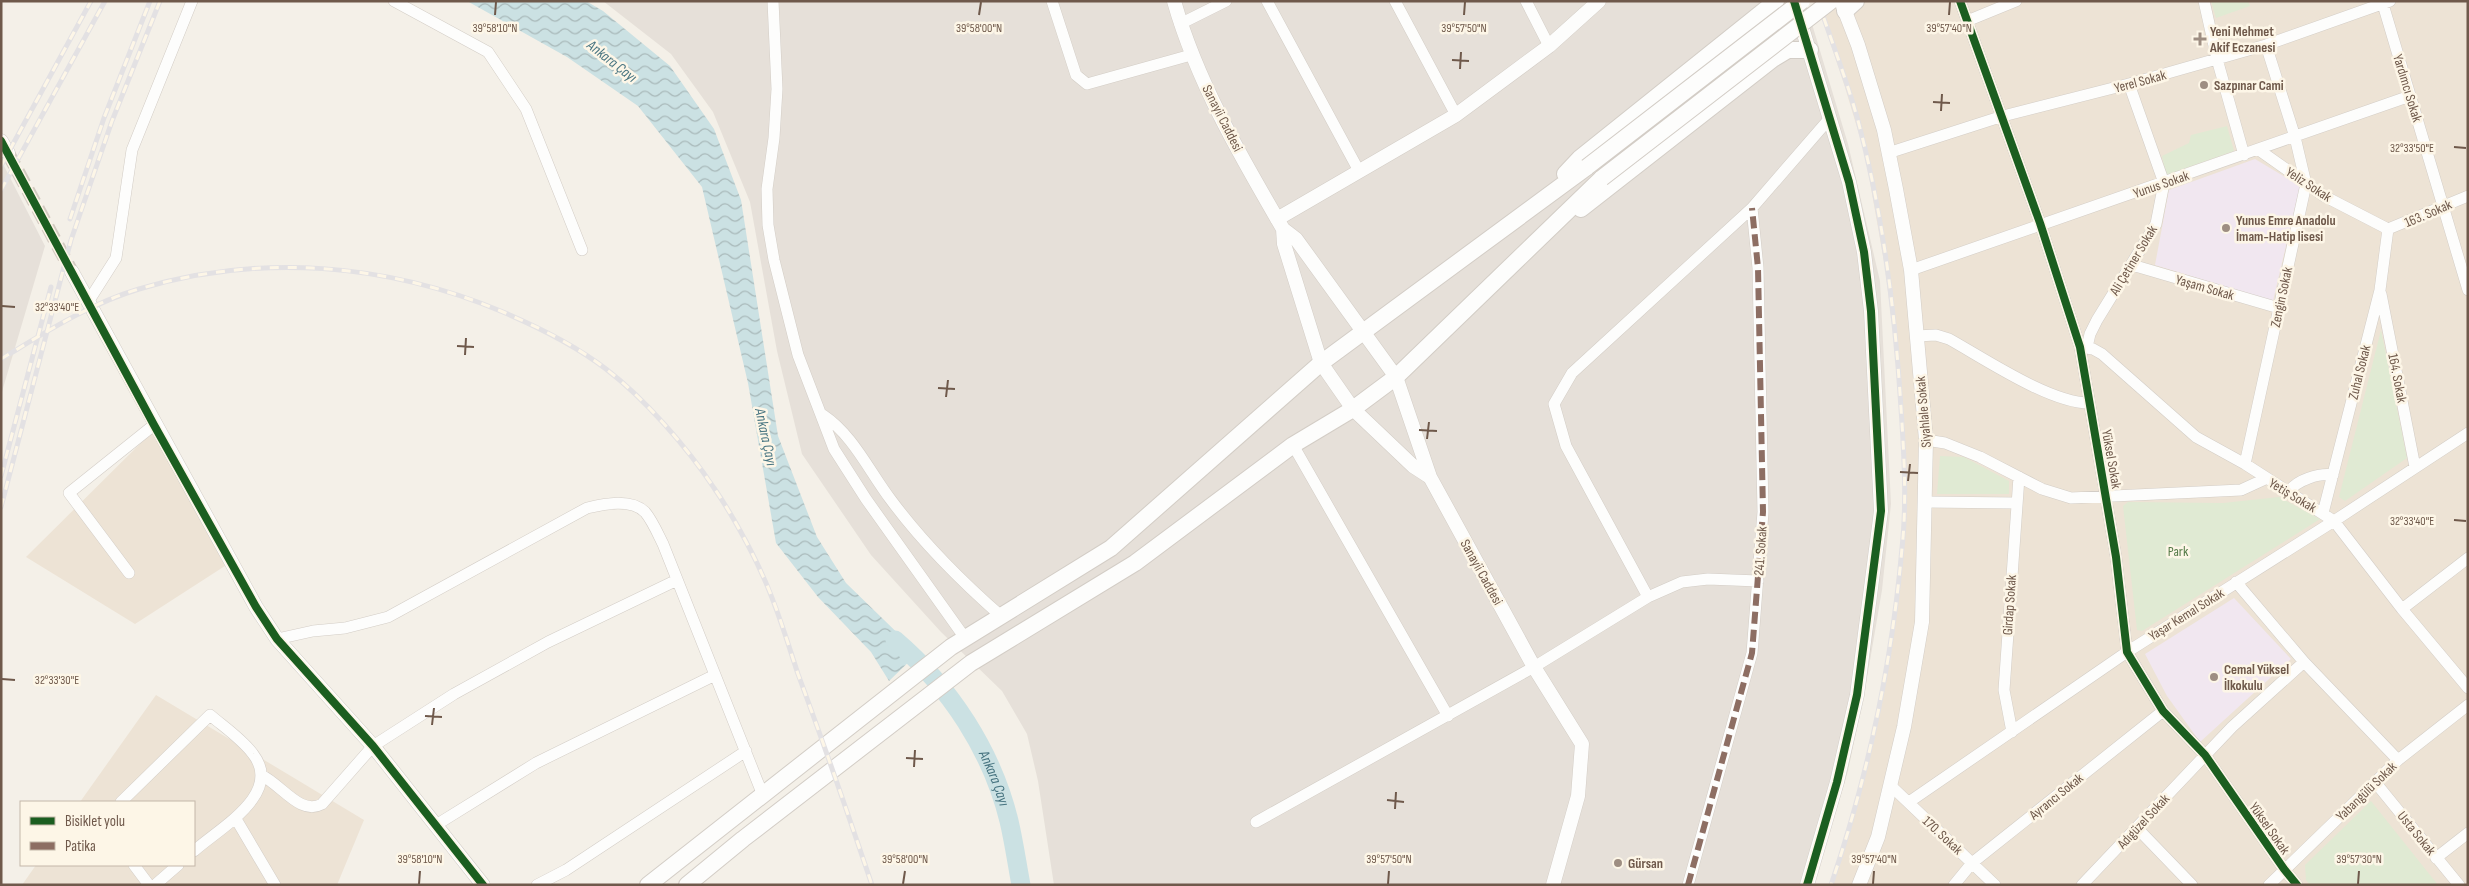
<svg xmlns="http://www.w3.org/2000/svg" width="2469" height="886" viewBox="0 0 2469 886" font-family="'Sofia Sans Condensed',sans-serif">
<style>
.residential{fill:#ede3d5}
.industrial{fill:#e6e0d9}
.education{fill:#f1e7f0}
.green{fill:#e0ead3}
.water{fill:url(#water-waves)}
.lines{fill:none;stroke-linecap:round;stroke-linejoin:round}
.river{stroke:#cbe1e3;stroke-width:19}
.tertiary-tunnel{stroke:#d3cac1;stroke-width:14;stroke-dasharray:14 7;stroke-linecap:butt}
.minor-casing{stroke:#d3cdc6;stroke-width:12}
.tertiary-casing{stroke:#d3cdc6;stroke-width:15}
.secondary-casing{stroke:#d3cdc6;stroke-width:18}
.minor{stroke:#fdfdfc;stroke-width:11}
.tertiary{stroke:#fdfdfc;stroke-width:14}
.secondary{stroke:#fdfdfc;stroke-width:16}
.rail-casing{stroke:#e3e1e3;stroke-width:5}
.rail{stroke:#fdf6e7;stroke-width:3;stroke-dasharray:9;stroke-linecap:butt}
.secondary-bridge-casing{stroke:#d3cdc6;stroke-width:18;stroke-linecap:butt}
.secondary-bridge{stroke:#fdfdfc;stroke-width:16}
.quiet{stroke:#8d6e63;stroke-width:6;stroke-dasharray:12 6;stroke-linecap:butt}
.cycleway-casing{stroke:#fdf6e7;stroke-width:11}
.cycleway{stroke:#1b5e20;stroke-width:8}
.ticks{fill:none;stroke:#6f594b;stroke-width:2}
.poi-dot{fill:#9e8e82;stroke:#fdf6e7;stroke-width:2}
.labels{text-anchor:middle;stroke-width:5;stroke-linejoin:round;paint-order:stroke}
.poi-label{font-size:14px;font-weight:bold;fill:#6f594b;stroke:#fdf6e7;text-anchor:start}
.street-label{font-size:14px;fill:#6f594b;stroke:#fdf6e7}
.park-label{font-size:14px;fill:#547a47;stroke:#fdf6e7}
.water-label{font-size:15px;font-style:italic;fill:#477480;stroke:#fdf6e7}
.ticks-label{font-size:12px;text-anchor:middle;fill:#6f594b;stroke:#fdf6e7;stroke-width:5;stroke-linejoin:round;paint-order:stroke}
</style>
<defs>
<pattern id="water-waves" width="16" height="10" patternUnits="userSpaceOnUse" patternTransform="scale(1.25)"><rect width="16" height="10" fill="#cbe1e3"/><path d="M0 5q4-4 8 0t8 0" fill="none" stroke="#a9b9ba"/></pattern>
</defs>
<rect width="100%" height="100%" fill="#f4f0e8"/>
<!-- residential -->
<path class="residential" d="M1814,1H2468V885H1831L1848,834L1867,761L1890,658L1900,571L1903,496L1901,397L1885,267L1865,154L1844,84L1822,18Z
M153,431L228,564L135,624L26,557Z
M156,695L364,820L337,885H22L36,865H194V802H80Z"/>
<!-- industrial -->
<path class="industrial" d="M603,1H1802L1812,24L1848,144L1880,281L1891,504L1882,590L1865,690L1848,771L1814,885H1054L1038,781L1027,734L1002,691L941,632L871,555L802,454L777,351L750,202L713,112L671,54Z
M1,160L45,246L1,395Z"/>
<!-- education -->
<path class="education" d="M2255,159L2300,186L2273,301L2155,265L2169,190Z
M2234,598L2291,659L2200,742L2167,696L2145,654Z"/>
<!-- green -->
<path class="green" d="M2211,1H2248L2250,6L2216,18Z
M2227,126L2234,151L2166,175L2162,156L2189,143L2191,135Z
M2381,330L2407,458L2345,501L2339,497Z
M1940,456L1964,457L2009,481V494H1937Z
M2279,497L2320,519L2142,631L2137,630L2123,506L2128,502L2223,503Z
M2371,801L2438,885H2310L2306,880L2305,865Z"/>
<!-- water -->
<path class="water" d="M467,1H586L603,11L670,66L714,129L741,200L778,436L817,537L846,583L918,653L889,681L871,652L818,597L776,543L748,383L702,187L638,106L567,57Z"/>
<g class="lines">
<!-- river -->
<path class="river" id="s1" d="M895,640C950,687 992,751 1009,821C1014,842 1017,864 1021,885"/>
<!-- tertiary-tunnel -->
<path class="tertiary-tunnel" d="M8,153L72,272"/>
<defs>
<path id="minor" d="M394,1L488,52L526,109L582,250
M773,1L777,89L774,138L767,189L768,225L774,260L798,355L834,449L866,499L965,638
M1052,1L1076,75L1087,84L1191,55
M1267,1L1359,171
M1395,1L1456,115
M1526,1L1549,46
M1960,1L2040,223L2080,347L2116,557L2127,652L2163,711L2205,755L2284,869L2297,885
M2204,1L2217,59L2244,155
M2382,1L2468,290
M1967,21L2016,1
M1180,24L1226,1
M2259,150L2324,196L2388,229
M1888,153L2003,116L2129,84L2266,45L2390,1
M2388,229L2468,196
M2132,265L2279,308
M1911,270L2410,96
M2381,294L2415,467
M88,302L116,258L132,150L192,1
M1916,336L1936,335L1949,339C1985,359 2050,403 2089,403
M2080,347L2093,349L2102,354L2196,437L2245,464L2334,521L2402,609L2468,688
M2087,347L2090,334L2097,320L2156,224L2164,183L2129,84
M823,415C853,435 869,471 891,500C923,543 961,581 1001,616
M1926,440L1945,443L1980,457L2042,489L2071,498L2241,490L2265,479
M1293,445L1448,716
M2245,464L2306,184L2295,137L2266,45
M2289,492C2296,480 2319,473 2333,475
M1926,502L2015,503
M2323,513L2380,290L2388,229
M129,573L69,493L154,425
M2236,582L2304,662L2398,760
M1648,597L1566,446L1554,404L1572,373L1752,208L1830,118
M2402,609L2468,558
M277,639L313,631L345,628L388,617L587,508C604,504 631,498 645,512C652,520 658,534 663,544L762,793
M2012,732L2004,690L2019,477
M261,775C282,785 300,816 322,804L373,746L454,694L548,642L677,580
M2375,782L2459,885
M1890,785L1995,885
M121,802L210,715C224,727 242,739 253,754C284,794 218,829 194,851
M1909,802L2127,652L2334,521L2468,433
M236,819L275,885
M1256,822L1534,667L1648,597L1682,582L1708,579L1758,581
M436,825L536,763L715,675
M2137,828L2192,885
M2436,858L2468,833
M134,865L149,885
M155,885L178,865
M537,885L566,870L746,751
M1688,885L1752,653L1763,512L1758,268L1752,208
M1954,885L1972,863L2163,711
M2082,885L2232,727L2304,662
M2269,885L2398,760L2468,705"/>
<path id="tertiary" d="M1174,1C1197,82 1241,157 1283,229L1284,244L1321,363L1353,409L1413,466L1430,477
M1794,1L1849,182L1864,252L1871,311L1881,511L1857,695L1837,782L1807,885
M1841,1L1858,45L1884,130L1896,189L1911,270L1926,440L1922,622L1904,727L1878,837L1859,885
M1,141L8,153
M1277,219L1456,115L1549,46L1599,1
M1283,229L1296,239L1396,377L1430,477L1534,667L1582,744L1578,796L1553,885
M72,272L256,607L277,639L373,746L483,885"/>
<path id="secondary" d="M1845,11L1856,1
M1565,174L1580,158L1776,1
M1581,209L1773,59L1788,50H1810
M648,885L951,647L1111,548L1321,363L1587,167
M687,885L743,839L971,663L1135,563L1293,445L1353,409L1396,377L1602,178"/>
</defs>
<!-- minor casing -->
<use href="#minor" class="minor-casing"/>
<!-- tertiary casing -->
<use href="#tertiary" class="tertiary-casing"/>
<!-- secondary casing -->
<use href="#secondary" class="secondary-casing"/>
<!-- minor -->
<use href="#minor" class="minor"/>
<!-- tertiary -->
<use href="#tertiary" class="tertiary"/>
<!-- secondary -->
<use href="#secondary" class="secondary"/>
<defs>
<path id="rail" d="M1818,1C1831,40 1846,78 1857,117C1883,213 1895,310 1901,408C1904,454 1907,502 1902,548C1892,663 1868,776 1831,885
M1,166L91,1
M1,190L105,1
M70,219L104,118L150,1
M1,359C46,332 89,304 139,289C260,253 387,263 503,312C538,327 575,345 606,369C645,399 687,447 714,488C730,511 751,549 762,574C777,606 787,641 798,674C824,744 848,814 872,885
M1,476L51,287
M1,507L71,240L112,121L160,1"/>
</defs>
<!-- rail casing -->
<use href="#rail" class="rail-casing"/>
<!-- rail -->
<use href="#rail" class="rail"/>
<defs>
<path id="secondary-bridge" d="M1587,167L1802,1
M1602,178L1831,1"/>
</defs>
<!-- secondary-bridge casing -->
<use href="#secondary-bridge" class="secondary-bridge-casing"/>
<!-- secondary-bridge -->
<use href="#secondary-bridge" class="secondary-bridge"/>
<!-- quiet -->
<path class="quiet" d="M1688,885L1752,653L1763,512L1758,268L1752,208"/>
<defs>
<path id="cycleway" d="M1794,1L1849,182L1864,252L1871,311L1881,511L1857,695L1837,782L1807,885
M1960,1L2040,223L2080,347L2116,557L2127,652L2163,711L2205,755L2284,869L2297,885
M1,141L154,425L256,607L277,639L373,746L483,885"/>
</defs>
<!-- cycleway casing -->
<use href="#cycleway" class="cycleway-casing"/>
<!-- cycleway -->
<use href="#cycleway" class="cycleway"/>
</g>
<!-- ticks -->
<path class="ticks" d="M495,15L496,2M979,15L981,2M1464,15L1465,2M1949,15L1950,2M1452,60L1469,61M1460,69L1461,52M1933,102L1950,103M1941,111L1942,94M2454,147L2466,148M2,306L15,307M457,346L474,347M465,355L466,338M938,388L955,389M946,397L948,380M1419,430L1437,431M1427,439L1429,422M1900,472L1918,473M1908,481L1910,464M2454,520L2466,521M2,679L15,680M425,716L442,717M432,725L434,708M906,758L923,759M914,767L915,750M1387,800L1404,802M1395,809L1396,792M419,884L420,871M903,884L905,871M1388,884L1389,871M1873,884L1874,871M2358,884L2359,871"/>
<!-- markers -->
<g class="poi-dot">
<path d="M2197.5 31.5h5v5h5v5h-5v5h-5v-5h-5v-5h5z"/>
<circle cx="2204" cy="85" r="5"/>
<circle cx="2226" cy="228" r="5"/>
<circle cx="2214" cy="677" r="5"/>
<circle cx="1618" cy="863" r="5"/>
</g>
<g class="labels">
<!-- poi labels -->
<g class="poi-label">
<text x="2210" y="36">Yeni Mehmet<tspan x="2210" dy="16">Akif Eczanesi</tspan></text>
<text x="2214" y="90">Sazpınar Cami</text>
<text x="2236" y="225">Yunus Emre Anadolu<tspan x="2236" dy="16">İmam-Hatip lisesi</tspan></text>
<text x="2224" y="674">Cemal Yüksel<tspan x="2224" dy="16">İlkokulu</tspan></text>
<text x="1628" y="868">Gürsan</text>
</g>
<!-- street labels -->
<g class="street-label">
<text transform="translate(2140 81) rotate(-15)" y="5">Yerel Sokak</text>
<text transform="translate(2408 88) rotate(73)" y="5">Yardımcı Sokak</text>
<text transform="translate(1223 118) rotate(63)" y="5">Sanayii Caddesi</text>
<text transform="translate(2161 184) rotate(-19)" y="5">Yunus Sokak</text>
<text transform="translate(2309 184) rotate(33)" y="5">Yeliz Sokak</text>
<text transform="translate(2428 213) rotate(-23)" y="5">163. Sokak</text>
<text transform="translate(2133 260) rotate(-59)" y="5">Ali Çetiner Sokak</text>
<text transform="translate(2205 287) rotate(16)" y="5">Yaşam Sokak</text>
<text transform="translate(2281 297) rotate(-78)" y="5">Zengin Sokak</text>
<text transform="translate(2359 372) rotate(-76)" y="5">Zuhal Sokak</text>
<text transform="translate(2398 378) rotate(79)" y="5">164. Sokak</text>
<text transform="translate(1923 412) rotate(-95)" y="5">Siyahlale Sokak</text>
<text transform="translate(2112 459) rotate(80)" y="5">Yüksel Sokak</text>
<text transform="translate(2293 495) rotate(31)" y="5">Yetiş Sokak</text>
<text transform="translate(1760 551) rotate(-86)" y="5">241. Sokak</text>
<text transform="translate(1482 572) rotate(61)" y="5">Sanayii Caddesi</text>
<text transform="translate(2009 605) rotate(-86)" y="5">Girdap Sokak</text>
<text transform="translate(2186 614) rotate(-32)" y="5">Yaşar Kemal Sokak</text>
<text transform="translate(2366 791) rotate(-44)" y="5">Yabangülü Sokak</text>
<text transform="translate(2056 796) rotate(-39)" y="5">Ayrancı Sokak</text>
<text transform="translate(2143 821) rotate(-47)" y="5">Adıgüzel Sokak</text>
<text transform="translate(2270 828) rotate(55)" y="5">Yüksel Sokak</text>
<text transform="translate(2417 833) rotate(51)" y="5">Usta Sokak</text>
<text transform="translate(1943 835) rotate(43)" y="5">170. Sokak</text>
</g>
<!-- park labels -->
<g class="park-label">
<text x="2178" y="556">Park</text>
</g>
<!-- water labels -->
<g class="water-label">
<text transform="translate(612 61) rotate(38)" y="5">Ankara Çayı</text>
<text transform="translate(766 437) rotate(78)" y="5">Ankara Çayı</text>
<text dy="5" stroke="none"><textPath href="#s1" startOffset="172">Ankara Çayı</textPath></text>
</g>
</g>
<g class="ticks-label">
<text x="495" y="32">39°58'10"N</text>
<text x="979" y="32">39°58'00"N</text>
<text x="1464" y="32">39°57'50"N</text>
<text x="1949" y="32">39°57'40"N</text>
<text x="2412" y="152">32°33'50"E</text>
<text x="57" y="311">32°33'40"E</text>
<text x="2412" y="525">32°33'40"E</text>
<text x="57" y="684">32°33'30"E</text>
<text x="420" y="863">39°58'10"N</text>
<text x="905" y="863">39°58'00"N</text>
<text x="1389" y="863">39°57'50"N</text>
<text x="1874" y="863">39°57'40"N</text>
<text x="2359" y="863">39°57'30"N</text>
</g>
<!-- border -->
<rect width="2469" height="886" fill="none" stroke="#6f594b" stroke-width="5"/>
<!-- legend -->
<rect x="20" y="801" width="175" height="65" fill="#fdf6e7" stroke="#c4b7a9"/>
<rect x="30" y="817" width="25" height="8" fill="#1b5e20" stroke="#c4b7a9"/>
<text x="65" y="826" font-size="15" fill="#6f594b">Bisiklet yolu</text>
<rect x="30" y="842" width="25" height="8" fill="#8d6e63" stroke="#c4b7a9"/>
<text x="65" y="851" font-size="15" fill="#6f594b">Patika</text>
</svg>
